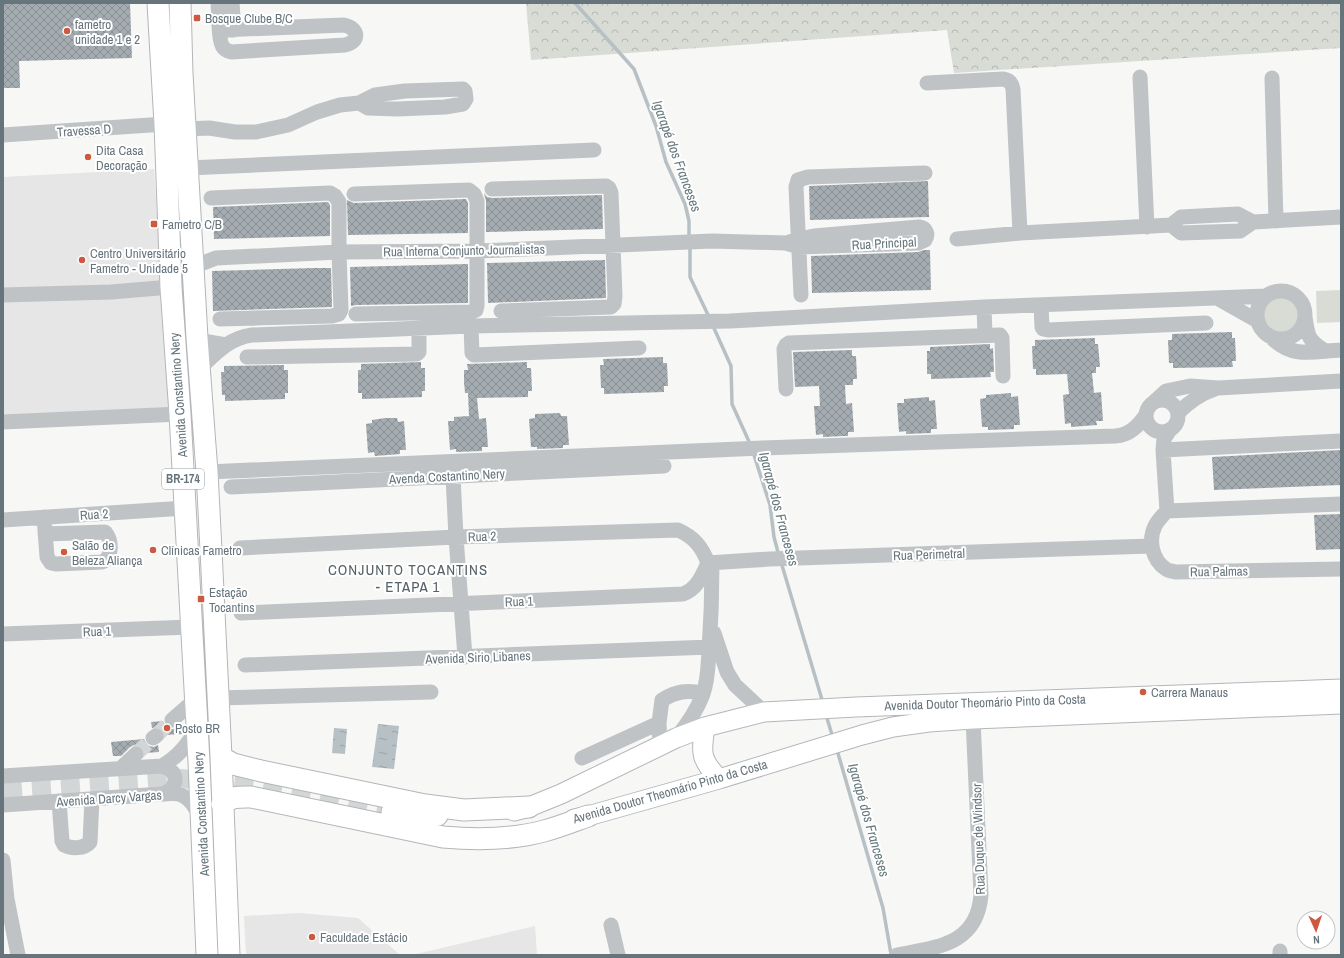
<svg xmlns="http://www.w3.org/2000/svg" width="1344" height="958" viewBox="0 0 1344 958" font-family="'Archivo Narrow',sans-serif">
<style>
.built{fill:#e5e6e5}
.grass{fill:#d8dcd5}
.forest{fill:url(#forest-crowns)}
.water{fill:url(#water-ripples)}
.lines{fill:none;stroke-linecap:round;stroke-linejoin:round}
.stream{stroke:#b7c1c5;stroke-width:3.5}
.building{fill:url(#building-cross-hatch)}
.minor-tunnel{stroke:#d3d6d7;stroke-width:15;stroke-dasharray:15 8;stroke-linecap:butt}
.major-tunnel{stroke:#d3d6d7;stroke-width:19;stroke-dasharray:19 10;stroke-linecap:butt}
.major-casing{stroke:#b3b7ba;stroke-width:21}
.highway-casing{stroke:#b3b6b9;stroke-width:23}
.minor{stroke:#bfc3c6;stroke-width:15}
.major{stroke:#fff;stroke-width:19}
.highway{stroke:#fff;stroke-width:21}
.poi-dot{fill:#cc5940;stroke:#fff;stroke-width:1.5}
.labels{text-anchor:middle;stroke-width:4;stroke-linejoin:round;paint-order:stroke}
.shield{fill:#fff;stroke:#949ea3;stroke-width:1}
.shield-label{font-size:12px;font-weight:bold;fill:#66747c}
.poi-label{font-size:13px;fill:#66747c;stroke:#fff;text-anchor:start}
.street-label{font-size:13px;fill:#66747c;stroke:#fff}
.water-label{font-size:14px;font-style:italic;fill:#67797e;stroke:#fff}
.quarter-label{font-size:15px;letter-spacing:1px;fill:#576268;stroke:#fff}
</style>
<defs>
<pattern id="forest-crowns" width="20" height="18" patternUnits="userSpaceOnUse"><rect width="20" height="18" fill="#d8dcd5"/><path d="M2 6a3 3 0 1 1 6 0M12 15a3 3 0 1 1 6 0" fill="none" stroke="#b3b7b2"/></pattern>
<pattern id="water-ripples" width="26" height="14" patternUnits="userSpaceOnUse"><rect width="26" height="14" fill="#b7c1c5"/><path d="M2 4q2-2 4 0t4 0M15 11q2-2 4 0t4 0" fill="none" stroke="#99a1a5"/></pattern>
<pattern id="building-cross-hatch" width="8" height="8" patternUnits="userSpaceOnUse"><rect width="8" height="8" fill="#a5acb1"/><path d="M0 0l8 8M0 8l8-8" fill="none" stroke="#8a9195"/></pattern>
</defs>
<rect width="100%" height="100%" fill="#f7f7f5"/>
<!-- built -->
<path class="built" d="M154,169L170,410L3,418V177Z
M299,913L358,918L400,955H246L244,916Z
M535,926L537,955H412Z"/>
<!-- grass -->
<path class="grass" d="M1341,290V322L1317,323L1316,291Z
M1260 316a21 21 0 1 1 42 0a21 21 0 1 1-42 0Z"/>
<!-- forest -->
<path class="forest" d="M526,3H1341V48L954,73L947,30L531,60Z"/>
<!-- water -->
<path class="water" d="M378,724L399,726L394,769L372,767Z
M334,728L347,729L345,754L332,753Z"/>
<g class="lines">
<!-- stream -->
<path class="stream" d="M575,3L634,69L656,126L666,162L685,204L689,221V239
M690,245V277L709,317
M713,326L731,366L732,404L751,446
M753,452L770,505L774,537L779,556
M781,562L823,703
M826,715L833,738
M837,750L883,908L891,954"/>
</g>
<!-- building -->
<path class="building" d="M3,3H130L132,58L19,61L20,88H3Z
M928,181L929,217L810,220L809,186Z
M484,193L487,197L492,198L602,195L603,229L486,232V201Z
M466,199L468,203V233L348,235L347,200L354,203Z
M328,202L330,205V236L214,239L213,207Z
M924,250H930L931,290L812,293L811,256L918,252Z
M605,260L606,298L488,303L487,263Z
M468,264V303L356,305L351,306L350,267Z
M314,268H331L332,307L213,311L212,271Z
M1232,332V338H1235L1236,361H1232L1233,367L1173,368V363H1169L1168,340H1172V334Z
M1095,338V344H1098L1100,367H1096V373H1092L1094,393L1101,392L1103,421H1096L1097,425L1071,427V423L1065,424L1063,395L1069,394L1067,374L1036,375V369H1033L1032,346H1035V340Z
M990,344V349L993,348L994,372H990L991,377L931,379V374H927V351H930V347Z
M852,350V356H856L857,379H853V385H845L846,404L852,403L854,432H848V436H844L823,437V434L816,435L814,406H820L819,386L795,387L793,352Z
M663,357V363H667L668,386H664V392L604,394V388H601L600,365H604L603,359Z
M421,362V368H425V391H422V397L362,399V393H358V370H361V364Z
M527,362V368H531L532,391H528V397L477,398L479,419L486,418L488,447H482V451L456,452V449L450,450L448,421H454V417L469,416L468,393H465L464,382V370H468L467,364Z
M284,365V370H288V393H285V399L225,401V395H222L221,372H224V366Z
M1011,393V397L1018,396L1020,425H1014V429L988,430V427H982L980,399L986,398V395Z
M929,397V401L935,400L937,429H931V433L906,434V431L899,432L897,403H904V399Z
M560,413L561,416H567L569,445H563V448L537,449V447H531L529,419L535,418V414Z
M385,418H397L398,422L404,421L406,450H400V454L375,456L374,452L368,453L366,424L372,423V420Z
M1341,450V485L1214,490L1212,457Z
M1341,514V549L1316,550L1314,515Z
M163,721L165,726L169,729H174L182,723L183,734L165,735L164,731L160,728L156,727L152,728L151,722Z
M144,739L146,743L149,746L154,747L158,745L159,752L145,753L142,748L139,746L134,745L130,747L121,756H113L111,742Z"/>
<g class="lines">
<!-- minor-tunnel -->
<path class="minor-tunnel" d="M156,736L172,720
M136,754L153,738"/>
<!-- major-tunnel -->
<path class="major-tunnel" d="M3,790L175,778L262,786L320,796L391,812"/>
<defs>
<path id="major" d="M705,727C701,753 700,759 719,779
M514,811L529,807L561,794L676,738L705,727L764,712L856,707L1341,689
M391,812L438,816
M574,819L588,816L719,779L862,735L893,727L929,722L973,719L1341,704"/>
<path id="highway" d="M158,3L165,124L171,287L180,414L199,762L207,955
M180,3L182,73L197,338L207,472L211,550L221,757L229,955
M221,757L233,764L261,771L425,805L464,810L529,807
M222,804C232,796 239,797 251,797L443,837C478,840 511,840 544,831C559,827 574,821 588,816"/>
</defs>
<!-- major casing -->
<use href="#major" class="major-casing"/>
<!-- highway casing -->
<use href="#highway" class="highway-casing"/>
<!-- minor -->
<path class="minor" d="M218,3C219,12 218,41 223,47C225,50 228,51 231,52L345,45C360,42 359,28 344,25L220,30
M232,3L234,30
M1140,77L1147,227
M1272,78L1276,221
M927,83L1003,79C1009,80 1012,83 1013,89L1020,233
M185,129L209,128L235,132H256L288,125L317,112L340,105L359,103L368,108L397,109L445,107L463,104L466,99L465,91L463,89L405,91L375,95L359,103
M3,135L165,124
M188,168L594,150
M492,189L606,186L609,188L611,193L615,296L614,304L611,307L501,311
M354,194L469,190L474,194L477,201V306L476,310L471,312L356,314
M211,198L330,193L335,196L339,202V252L341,310L339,314L332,316L220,319
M1253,222L1240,231L1181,233L1171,225L1181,217L1238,214L1253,222L1341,217
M957,239L1020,233L1171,225
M193,267L216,258L339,252L478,251L712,241L786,243L799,247L918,243L925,240C929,234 926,228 919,227L814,236L798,239L786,243
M1257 315a24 24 0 1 1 48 0a24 24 0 1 1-48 0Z
M3,295L111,292L171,287
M801,295L796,187L798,180L808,177L925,173
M1217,298L1256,320
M1041,305L1042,327L1043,329L1048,330L1206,323
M984,307L985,335
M1305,317C1308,337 1308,340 1325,351
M471,326L472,353L474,355L639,348
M1273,339C1294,359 1315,351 1341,350
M197,340L226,345
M247,357L417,354L419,352V329
M200,368C216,353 229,338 252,335L471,326L730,321L984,307L1266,296
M786,389L784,349L786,345L789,343L999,335H1000L1002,338L1003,376
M1146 416a16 16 0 1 1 32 0a16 16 0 1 1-32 0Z
M1154,402L1166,391L1190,386L1218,388L1341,381
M1178,413C1190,401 1200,394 1215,389
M3,422L180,414
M1169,431L1164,439L1163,450L1167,511C1162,516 1158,520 1155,526C1148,540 1152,560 1166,569C1168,571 1172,571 1175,572L1341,569
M1163,450L1341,441
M207,472L762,448L1115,436C1130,435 1138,426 1146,415
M453,476L456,537L465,657
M231,487L664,466
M1167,511L1341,504
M44,517L47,557L51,563L56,564L102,562C113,558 112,540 105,532L45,534
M3,520L185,508
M240,548L456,537L678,530C694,537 702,547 708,563
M708,563L770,559L1151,546
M241,613L683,594C697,589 702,576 708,563
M714,633L727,672L735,685L764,712
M3,634L191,627
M245,665L710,647
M218,698L431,692
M172,720L195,700
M153,738L156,736
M676,738C687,725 697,710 703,694C708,680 708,666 709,651C711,622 712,592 712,563
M660,745L659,723L662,700C677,691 686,690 703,693
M582,758L659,723
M162,766C180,771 179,788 162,794
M121,768L136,754
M3,776L162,766C178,757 187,745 197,729
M59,801L62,841L64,845C71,849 84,849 90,842L92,799
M3,805L162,794C167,794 173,793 178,794C189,796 197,809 201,819
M3,860L7,899L18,955
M611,925L618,955
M1280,951V955
M897,955C937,947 977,945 981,895L973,719"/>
<!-- major -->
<use href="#major" class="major"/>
<!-- highway -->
<use href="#highway" class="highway"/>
</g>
<!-- markers -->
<g class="poi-dot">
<rect x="193" y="14" width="8" height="8" rx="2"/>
<circle cx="67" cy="31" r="4"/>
<circle cx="88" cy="157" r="4"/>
<rect x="150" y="220" width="8" height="8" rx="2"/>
<circle cx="82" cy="260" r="4"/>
<circle cx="153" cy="550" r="4"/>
<circle cx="64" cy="552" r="4"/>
<rect x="197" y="595" width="8" height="8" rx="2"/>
<circle cx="1143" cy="692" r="4"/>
<circle cx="167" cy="728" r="4"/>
<circle cx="312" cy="937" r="4"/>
</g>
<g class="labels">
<!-- shield labels -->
<rect class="shield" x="162" y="469" width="42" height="20" rx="3"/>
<g class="shield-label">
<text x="183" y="483">BR-174</text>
</g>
<!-- poi labels -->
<g class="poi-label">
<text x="205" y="23">Bosque Clube B/C</text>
<text x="75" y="29">fametro<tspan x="75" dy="15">unidade 1 e 2</tspan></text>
<text x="96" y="155">Dita Casa<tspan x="96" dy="15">Decoração</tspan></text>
<text x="162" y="229">Fametro C/B</text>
<text x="90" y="258">Centro Universitário<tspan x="90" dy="15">Fametro - Unidade 5</tspan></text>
<text x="72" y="550">Salão de<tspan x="72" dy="15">Beleza Aliança</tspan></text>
<text x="161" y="555">Clínicas Fametro</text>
<text x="209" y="597">Estação<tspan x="209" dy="15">Tocantins</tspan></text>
<text x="1151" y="697">Carrera Manaus</text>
<text x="175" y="733">Posto BR</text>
<text x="320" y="942">Faculdade Estácio</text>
</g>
<!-- street labels -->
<g class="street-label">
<text transform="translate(84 130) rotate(-4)" y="5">Travessa D</text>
<text transform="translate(884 243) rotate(-3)" y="5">Rua Principal</text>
<text transform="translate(464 250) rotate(-1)" y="5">Rua Interna Conjunto Journalistas</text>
<text transform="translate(178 395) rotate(-94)" y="5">Avenida Constantino Nery</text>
<text transform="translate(447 476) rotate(-3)" y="5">Avenda Costantino Nery</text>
<text transform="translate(94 514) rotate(-4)" y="5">Rua 2</text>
<text transform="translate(482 536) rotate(-2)" y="5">Rua 2</text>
<text transform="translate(929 554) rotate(-2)" y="5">Rua Perimetral</text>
<text transform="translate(1219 571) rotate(-1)" y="5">Rua Palmas</text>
<text transform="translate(519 601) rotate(-2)" y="5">Rua 1</text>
<text transform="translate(97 631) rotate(-2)" y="5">Rua 1</text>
<text transform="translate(478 657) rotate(-2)" y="5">Avenida Sirio Libanes</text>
<text transform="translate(985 702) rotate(-2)" y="5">Avenida Doutor Theomário Pinto da Costa</text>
<text transform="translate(670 791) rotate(-16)" y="5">Avenida Doutor Theomário Pinto da Costa</text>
<text transform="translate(109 798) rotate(-4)" y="5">Avenida Darcy Vargas</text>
<text transform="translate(201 814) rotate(-93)" y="5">Avenida Constantino Nery</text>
<text transform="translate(978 839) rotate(-92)" y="5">Rua Duque de Windsor</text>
</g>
<!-- water labels -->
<g class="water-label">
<text transform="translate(677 156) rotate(70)" y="5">Igarapé dos Franceses</text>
<text transform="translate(779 509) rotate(75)" y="5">Igarapé dos Franceses</text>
<text transform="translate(869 820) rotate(74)" y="5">Igarapé dos Franceses</text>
</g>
<!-- quarter labels -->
<g class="quarter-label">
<text x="408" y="575">CONJUNTO TOCANTINS<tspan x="408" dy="17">- ETAPA 1</tspan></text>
</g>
</g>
<!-- border -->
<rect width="1344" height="958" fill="none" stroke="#66747c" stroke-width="8"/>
<!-- north arrow -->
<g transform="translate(1316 930) rotate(177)"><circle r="19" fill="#ffffff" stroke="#c2c7cb"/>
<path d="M0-3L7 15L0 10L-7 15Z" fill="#cc5940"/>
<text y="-6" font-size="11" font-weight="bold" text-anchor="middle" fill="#66747c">N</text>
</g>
</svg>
